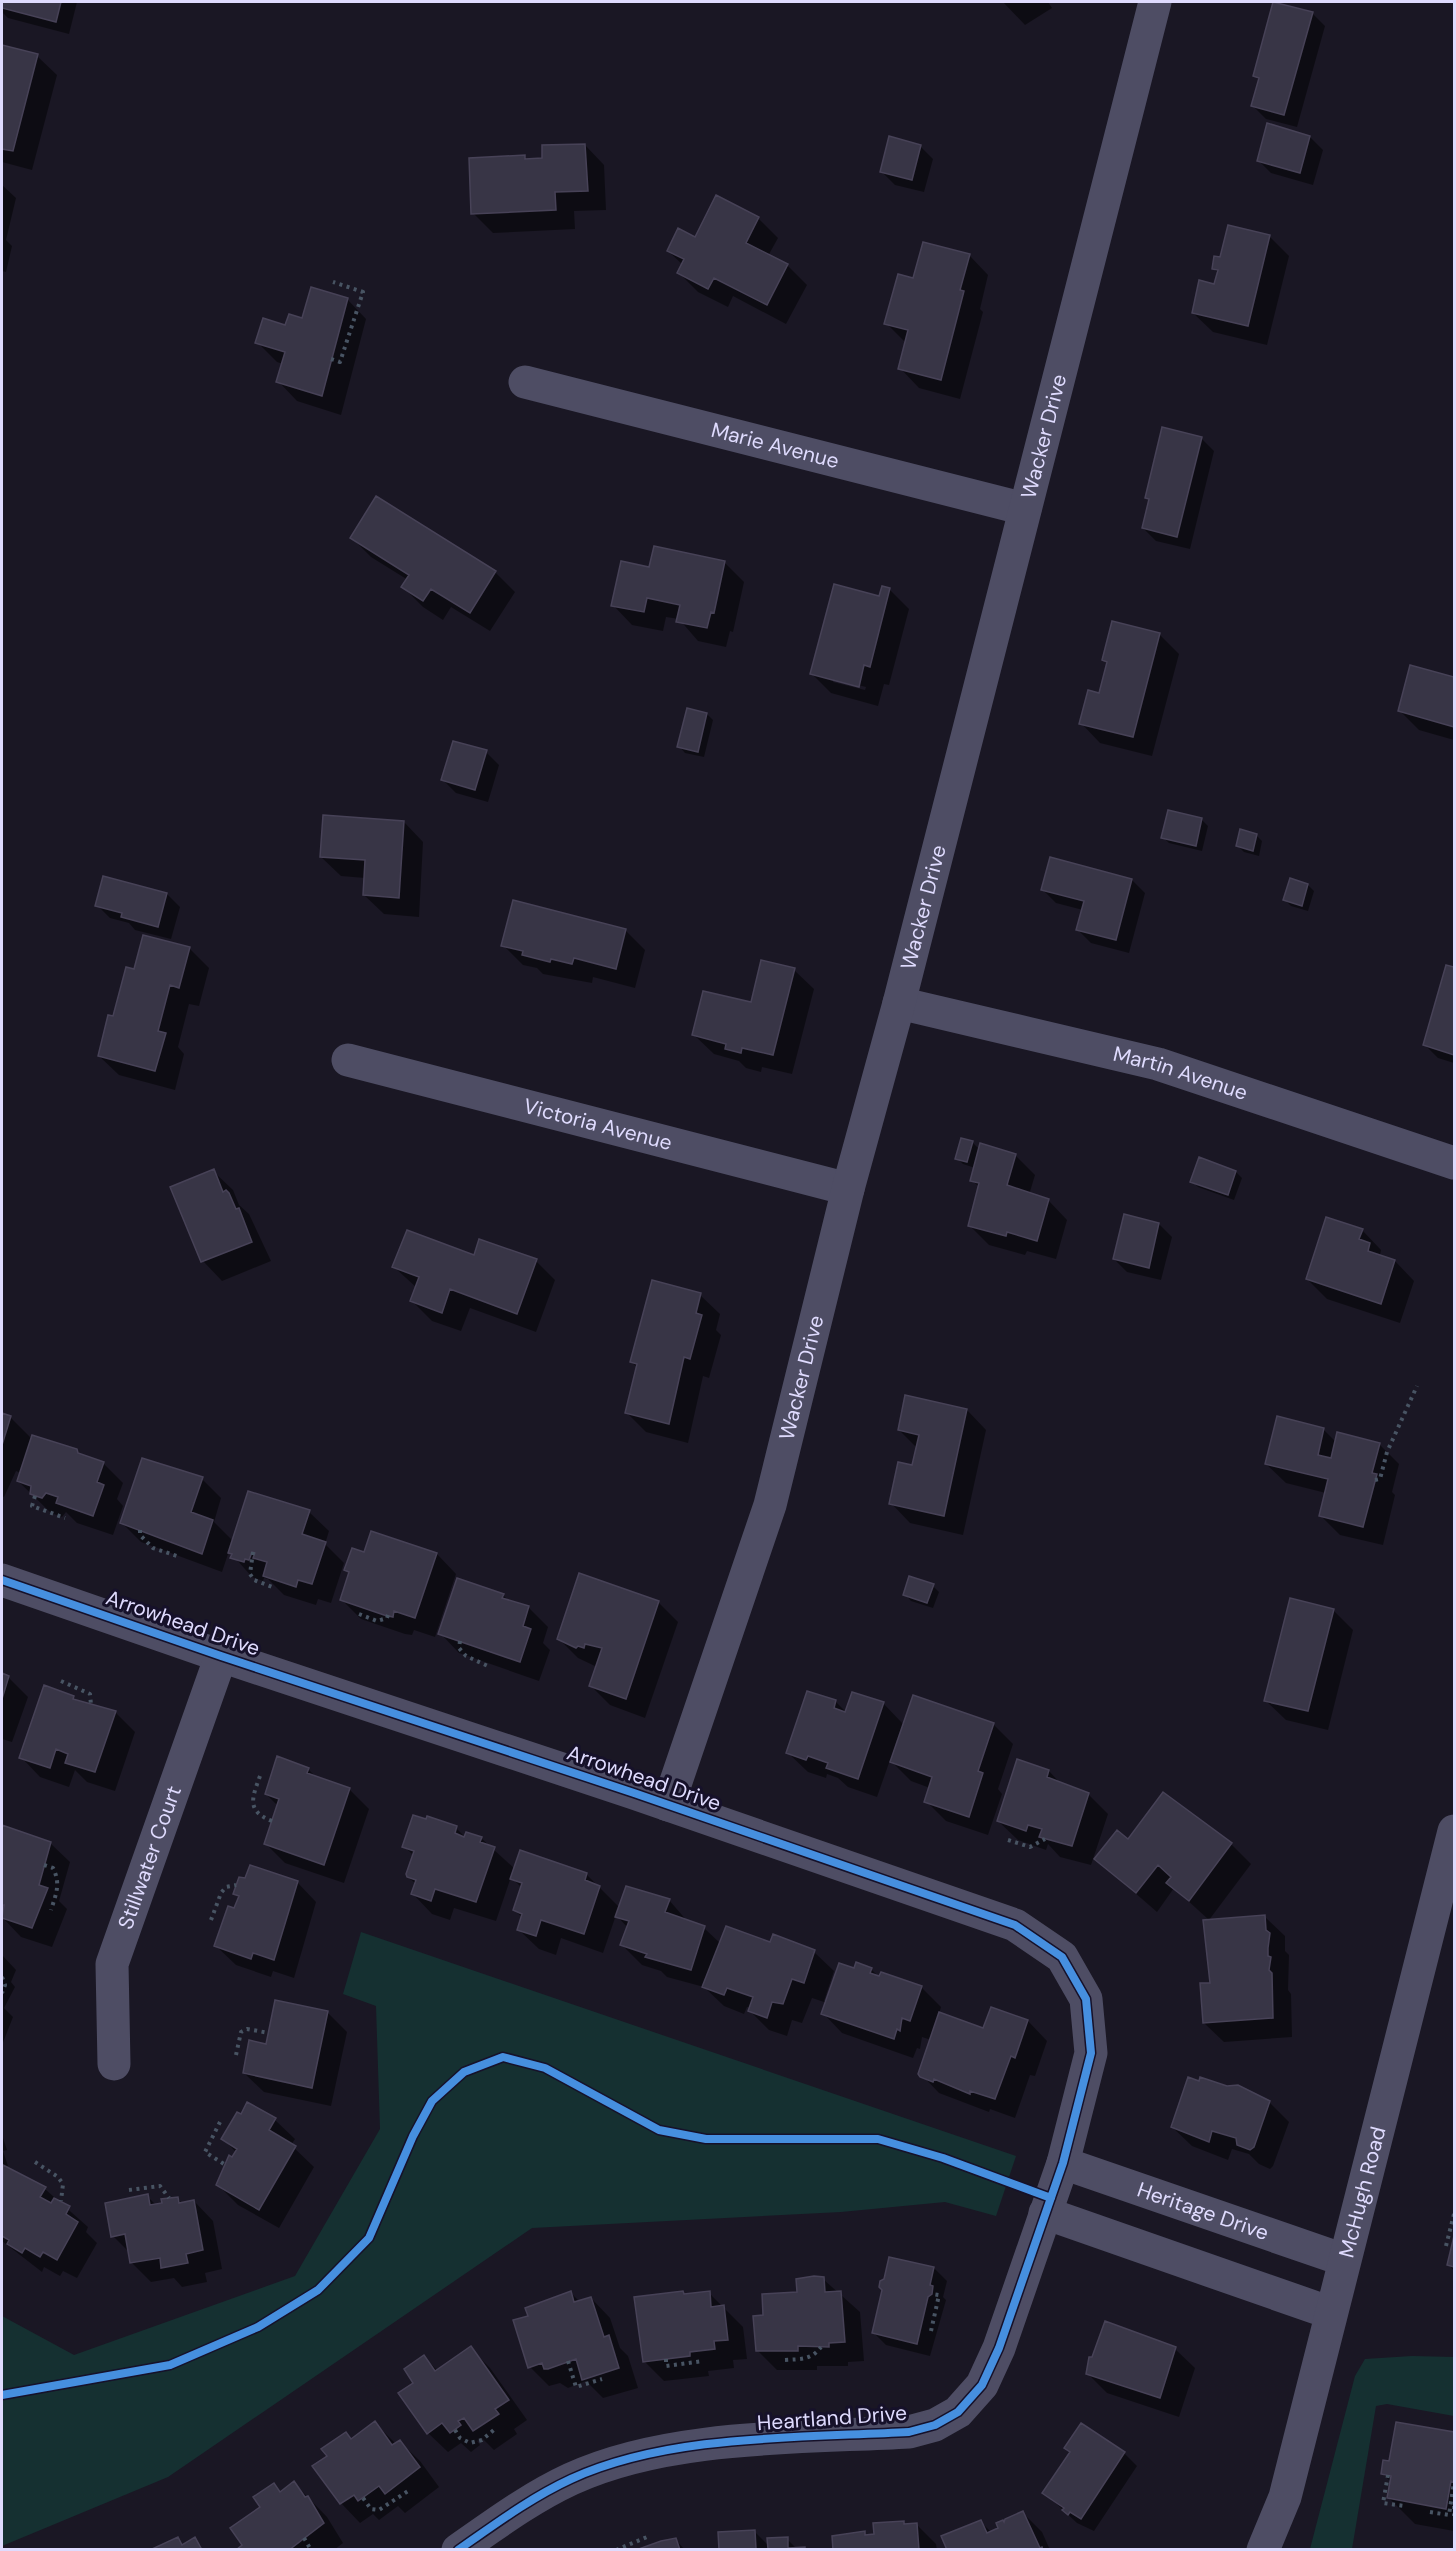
<svg xmlns="http://www.w3.org/2000/svg" width="1456" height="2551" viewBox="0 0 1456 2551" font-family="'DM Sans',sans-serif">
<style>
.green{fill:#153031}
.shadow{fill:#0007;fill-rule:evenodd}
.building{fill:#383546;stroke:#474257;stroke-width:1.5}
.lines{fill:none;stroke-linecap:round;stroke-linejoin:round}
.path{stroke:#485463;stroke-width:4;stroke-dasharray:3 4.5;stroke-linecap:butt}
.street{stroke:#4e4d64;stroke-width:33}
.cycleway-casing{stroke:#16112a;stroke-width:11}
.cycleway{stroke:#468fdf;stroke-width:8}
.labels{text-anchor:middle;stroke-width:6;stroke-linejoin:round;paint-order:stroke}
.street-label{font-size:21px;fill:#dfdbfe;stroke:#16112a}
</style>
<rect width="100%" height="100%" fill="#1a1724"/>
<!-- green -->
<path class="green" d="M361,1932L1016,2156L996,2216L945,2202L841,2212L532,2228L168,2477L2,2546V2316L74,2355L295,2276L380,2129L376,2006L343,1994Z
M1412,2356L1454,2357V2416L1387,2404L1376,2406L1352,2549H1310L1355,2376L1365,2359Z"/>
<!-- shadow -->
<path class="shadow" d="M2,2H77L69,34L8,18L2,12Z
M1003,2H1048L1052,8L1025,25Z
M1312,13L1325,26L1297,127L1266,119L1253,106L1260,81L1255,76Z
M2,47L37,56L57,75L32,170L2,162Z
M1310,137L1323,150L1313,185L1271,173L1258,160Z
M585,145L604,165L606,210L574,211L575,229L493,233L473,213L525,157L528,160H544Z
M920,146L933,159L924,192L895,185L882,172Z
M2,185L16,198L6,240L12,246L6,272L2,271Z
M758,218L778,238L768,256L787,265L807,285L786,324L733,296L728,307L698,292L678,272L683,265L668,251L696,239Z
M1269,236L1289,256L1267,345L1213,332L1193,313L1216,285L1218,273L1213,268L1221,259Z
M969,255L988,275L980,309L983,312L960,399L919,388L900,368L906,343L886,323L914,280Z
M347,299L366,319L341,415L297,401L278,381L283,364L277,362L257,342Z
M1201,438L1214,451L1190,549L1156,541L1143,528L1150,501L1147,497Z
M352,538L495,572L515,592L490,631L451,607L443,620L423,607L403,587L408,580L371,557Z
M724,562L744,582L733,632L730,631L726,647L698,641L679,619L666,617L663,631L632,625L613,605L650,569Z
M889,589L909,609L889,685L884,684L878,706L831,693L812,674ZM833,679L866,687L865,690L833,682Z
M1159,634L1179,654L1152,756L1100,743L1081,723L1100,695L1108,665L1103,660Z
M1412,667L1454,679V740L1419,730L1399,710Z
M707,714L713,720L704,757L685,753L679,746Z
M486,752L499,765L488,802L456,793L443,780Z
M1202,820L1208,826L1202,851L1169,843L1163,837Z
M404,822L423,842L419,917L384,914L364,895L365,878L341,876L321,857Z
M1256,835L1262,841L1259,856L1244,852L1238,846Z
M1051,859L1132,880L1145,893L1129,953L1091,943L1078,930L1083,910L1056,903L1043,890Z
M1308,885L1314,891L1308,911L1291,906L1285,900Z
M167,894L180,907L171,939L135,930L129,923L110,918L97,905Z
M625,930L645,950L635,988L593,977L592,983L543,974L537,968L523,965L503,945Z
M189,948L209,968L199,1006L189,1004L178,1047L184,1054L175,1090L119,1075L99,1056L135,971Z
M1447,966L1454,968V1063L1438,1058L1425,1045Z
M794,970L814,989L792,1074L762,1067L761,1072L746,1068L739,1061L714,1054L694,1035L752,1004Z
M972,1142L980,1150L1015,1155L1035,1175L1029,1195L1048,1200L1067,1220L1056,1259L1027,1251L1025,1255L989,1245L969,1225L980,1188L972,1180L975,1168L963,1164L957,1158Z
M213,1171L233,1190L239,1205L249,1214L271,1261L222,1281L203,1261Z
M1236,1172L1242,1178L1234,1200L1198,1187L1192,1181Z
M1125,1216L1159,1224L1172,1237L1161,1280L1127,1272L1114,1259Z
M1362,1230L1381,1250L1380,1255L1382,1257L1395,1261L1414,1281L1400,1323L1327,1299L1307,1279Z
M474,1256L536,1261L555,1280L536,1332L470,1308L461,1331L432,1321L412,1301L417,1288L394,1267Z
M700,1295L720,1314L716,1330L721,1335L709,1378L703,1376L688,1443L646,1432L626,1412L638,1368L631,1362Z
M967,1410L986,1430L963,1535L910,1523L891,1503L913,1467L917,1448L899,1430Z
M2,1415L11,1418L32,1439L76,1450L81,1455L103,1463L123,1483L117,1499L123,1506L113,1535L77,1523L66,1512L62,1517L51,1513L18,1481L21,1473L16,1471L4,1497L2,1496Z
M1323,1429L1336,1442L1379,1444L1399,1464L1392,1492L1395,1495L1383,1545L1340,1535L1320,1515L1326,1493L1286,1483L1266,1464Z
M202,1479L221,1498L214,1522L234,1542L309,1512L329,1531L325,1544L344,1563L331,1603L318,1599L316,1605L284,1595L268,1579L264,1578L263,1581L252,1577L229,1551L222,1572L141,1542L122,1523Z
M365,1553L437,1554L456,1574L435,1637L414,1630L412,1635L405,1634L361,1619L342,1600L350,1574L346,1569Z
M580,1575L659,1603L678,1622L645,1718L610,1705L591,1686L597,1667L578,1658L558,1638Z
M933,1586L939,1592L933,1608L911,1601L905,1594Z
M503,1595L509,1601L528,1607L548,1627L543,1643L550,1650L539,1681L459,1653L440,1633Z
M1333,1610L1353,1630L1328,1730L1286,1720L1266,1701Z
M2,1675L8,1677L28,1697L12,1742L2,1739Z
M808,1693L836,1702L846,1712L883,1703L904,1725L993,1724L1013,1744L998,1789L1002,1794L988,1835L946,1821L926,1801L930,1788L911,1781L890,1760L877,1797L848,1787L838,1778L827,1774L826,1778L808,1772L788,1753Z
M73,1697L77,1702L115,1712L135,1732L115,1791L87,1782L75,1770L69,1787L40,1777L21,1757Z
M308,1769L317,1778L349,1789L369,1809L344,1883L285,1863L266,1844L278,1806L266,1794Z
M1049,1771L1060,1783L1088,1794L1108,1814L1091,1865L1060,1857L1048,1844L1046,1850L1018,1840L998,1821Z
M1164,1794L1231,1844L1251,1864L1209,1920L1174,1888L1157,1912L1096,1859L1129,1841Z
M2,1826L50,1843L70,1862L59,1901L67,1909L52,1947L21,1937L2,1917Z
M456,1828L465,1837L481,1838L515,1869L586,1874L620,1908L669,1900L688,1922L704,1928L721,1944L771,1943L814,1952L834,1971L824,2001H827L857,1964L871,1969L880,1978L921,1987L941,2007L939,2014L984,2030L991,2009L1028,2021L1047,2041L1035,2076L1030,2075L1015,2118L990,2109L989,2112L939,2093L920,2073L931,2040L922,2037L920,2049L917,2048L913,2058L842,2033L823,2013L827,2003L812,1998L802,2023L792,2020L787,2036L769,2030L750,2011L751,2008L747,2007L744,2014L724,2006L704,1987L667,1977L661,1971L642,1965L622,1945L628,1928L616,1915L603,1953L561,1938L556,1955L539,1949L519,1930L523,1918L514,1910L522,1888L511,1877L496,1921L454,1908L450,1920L432,1914L413,1894L416,1884L408,1877L414,1856L404,1846Z
M297,1882L316,1902L294,1978L273,1971L271,1977L236,1965L216,1946L235,1909L239,1898L235,1893Z
M1265,1917L1285,1936V1951L1289,1955L1288,1990L1291,1994L1292,2037L1224,2042L1204,2023L1212,1984Z
M2,1955L16,1970L11,1982L15,1987L4,2008L13,2017L2,2045Z
M327,2012L347,2032L331,2106L264,2092L244,2073L267,2046Z
M1201,2078L1219,2085L1237,2087L1269,2102L1289,2122L1273,2166L1270,2169L1259,2164L1249,2154L1232,2149L1228,2160L1192,2146L1172,2127Z
M248,2104L275,2120L295,2139L291,2145L314,2167L279,2228L238,2205L218,2185L237,2153L223,2139Z
M2,2135L7,2150L3,2151L8,2166L2,2168Z
M4,2167L45,2189L88,2227L86,2232L97,2243L77,2278L63,2271L60,2276L44,2267L42,2272L2,2241Z
M147,2196L157,2206L177,2198L183,2204L194,2201L213,2221L222,2269L205,2273L207,2282L182,2287L174,2278L151,2282L132,2263L130,2253L113,2236Z
M1454,2242V2271L1449,2265Z
M934,2268L947,2281L943,2297L946,2300L930,2356L886,2345L873,2332Z
M823,2279L860,2312L864,2361L848,2362V2366H817V2370H777L757,2350L765,2317Z
M570,2292L580,2302L591,2298L610,2318L620,2348L628,2356L638,2388L603,2398L586,2381L568,2388L560,2383L549,2386L530,2367V2317Z
M709,2293L743,2327L747,2359L733,2360L734,2368L708,2371L709,2376L664,2381L644,2361Z
M470,2348L490,2368L527,2420L514,2429L517,2434L494,2450L482,2438L477,2441L480,2445L471,2452L461,2443L448,2452L428,2433L424,2357L438,2371Z
M1175,2349L1195,2368L1179,2417L1107,2393L1087,2373Z
M375,2423L396,2444L400,2442L420,2461L439,2487L405,2513L398,2506L379,2520L373,2514L360,2523L341,2503L314,2467L329,2457L346,2434L352,2440Z
M1398,2423L1454,2434V2531L1415,2524L1389,2498L1391,2482L1382,2473L1390,2463Z
M1124,2453L1137,2466L1094,2531L1077,2523L1044,2492Z
M294,2483L327,2517L343,2543L334,2550H239L244,2546L273,2485L281,2492Z
M1023,2513L1042,2532L1050,2550H949L980,2521L992,2533Z
M917,2525L936,2544L937,2550H834L864,2533L868,2536Z
M754,2531L770,2547L787,2539L797,2549L806,2550H721Z
M675,2539L685,2550H642Z"/>
<!-- building -->
<path class="building" d="M2,2H61L56,22L2,8Z
M1273,2L1313,12L1284,115L1251,106L1259,78L1253,76Z
M2,45L38,54L13,151L2,149Z
M1267,123L1310,136L1300,173L1257,161Z
M889,136L921,145L912,180L880,172Z
M585,144L588,191L555,192L556,210L471,214L469,158L525,155V159L542,158V145Z
M716,195L759,217L746,243L788,264L767,305L714,278L708,289L677,273L684,259L667,251L678,228L695,237Z
M1228,225L1270,235L1248,326L1192,313L1199,280L1214,284L1218,270L1212,269L1214,256L1220,257Z
M923,242L970,254L960,290L964,291L941,380L898,369L908,330L884,324L898,274L913,278Z
M311,287L348,298L322,396L276,382L285,352L255,343L263,318L285,325L289,314L302,318Z
M1162,427L1202,437L1177,537L1142,528L1149,499L1145,498Z
M376,496L496,571L470,613L431,589L423,601L401,587L409,575L350,538Z
M654,546L725,561L714,613L711,612L707,628L676,622L680,605L647,598L644,612L611,606L621,561L649,567Z
M834,584L879,596L882,586L890,588L870,667L864,665L859,687L810,674Z
M1112,621L1160,633L1133,737L1079,724L1088,690L1099,693L1107,662L1102,660Z
M1410,665L1454,677V727L1398,711Z
M687,708L707,713L698,752L677,747Z
M453,741L487,750L475,790L441,780Z
M1168,810L1202,818L1196,846L1161,838Z
M323,815L404,821L399,898L363,895L365,860L320,857Z
M1240,829L1257,834L1253,851L1236,846Z
M1050,857L1132,879L1116,940L1076,930L1084,901L1041,890Z
M103,876L167,893L158,927L121,917L122,913L95,906Z
M1290,878L1308,884L1302,906L1283,900Z
M513,900L626,929L616,969L574,958L572,964L551,959L550,962L522,955L523,951L501,946Z
M143,935L190,947L179,988L170,985L158,1031L166,1033L155,1071L98,1056L108,1015L113,1016L126,967L134,969Z
M761,960L795,968L773,1055L742,1048L741,1053L725,1049L726,1044L692,1035L703,991L751,1002Z
M1446,965L1454,967V1055L1423,1045Z
M961,1138L973,1141L967,1162L955,1159Z
M980,1143L1016,1154L1007,1185L1049,1199L1037,1241L1007,1232L1006,1236L968,1226L979,1183L970,1181Z
M1199,1157L1236,1171L1228,1195L1190,1182Z
M214,1169L223,1192L226,1190L229,1193L236,1209L239,1208L252,1242L201,1262L170,1187Z
M1124,1214L1159,1223L1149,1268L1113,1259Z
M1326,1217L1363,1229L1359,1239L1370,1243L1368,1251L1395,1260L1381,1304L1306,1279Z
M407,1230L474,1255L479,1239L537,1259L517,1314L450,1289L442,1313L410,1301L419,1277L392,1267Z
M652,1280L701,1293L696,1313L702,1315L690,1359L684,1357L669,1424L625,1413L637,1364L630,1362Z
M905,1395L967,1409L944,1516L889,1504L898,1462L912,1465L919,1435L898,1430Z
M2,1413L11,1416L2,1445Z
M1277,1416L1324,1428L1318,1455L1331,1458L1337,1432L1380,1443L1372,1473L1377,1474L1363,1527L1319,1516L1328,1479L1265,1464Z
M32,1435L77,1449L78,1453L104,1462L97,1482L104,1485L93,1516L56,1503L58,1497L46,1493L42,1498L30,1494L31,1486L17,1481Z
M142,1458L203,1477L191,1512L213,1520L202,1554L120,1523Z
M248,1491L310,1510L302,1534L326,1542L312,1584L298,1580L296,1587L263,1576L267,1562L253,1558L255,1553L252,1552L249,1560L245,1559L244,1562L230,1558L232,1554L228,1553Z
M371,1531L437,1553L415,1618L394,1611L393,1617L384,1615L340,1600L349,1572L344,1570L352,1548L364,1552Z
M579,1573L659,1601L626,1699L589,1686L602,1648L585,1644L584,1648L578,1646L576,1648L557,1639Z
M909,1576L934,1584L927,1603L903,1595Z
M457,1578L504,1594L502,1598L529,1606L523,1626L531,1629L520,1662L438,1634Z
M1290,1598L1334,1609L1308,1711L1264,1701Z
M2,1673L9,1676L2,1699Z
M44,1685L74,1696L73,1699L116,1711L95,1772L65,1763L68,1754L56,1749L50,1768L19,1758Z
M807,1691L836,1700L834,1708L845,1712L852,1692L884,1702L858,1779L826,1768L828,1763L808,1756L806,1760L786,1753Z
M913,1695L994,1723L978,1771L983,1773L969,1817L924,1802L932,1777L890,1762Z
M277,1756L309,1768L307,1773L350,1788L324,1865L264,1844L279,1799L265,1794Z
M1017,1759L1049,1770L1047,1777L1089,1793L1072,1846L1039,1837L1042,1829L1028,1825L1026,1831L997,1821Z
M1163,1792L1232,1843L1189,1901L1166,1883L1171,1877L1158,1865L1136,1893L1094,1859L1117,1830L1128,1839Z
M413,1815L426,1819L427,1816L457,1826L455,1833L464,1837L466,1832L482,1837L480,1842L495,1847L476,1902L435,1889L431,1901L411,1894L416,1880L407,1877L406,1874L414,1851L402,1847Z
M2,1825L51,1842L39,1885L48,1888L32,1928L2,1918L4,1905H2Z
M520,1850L587,1873L585,1880L600,1886L584,1934L541,1920L536,1936L517,1930L522,1914L513,1910L522,1883L510,1879Z
M250,1865L298,1881L274,1960L253,1953L251,1959L214,1946L228,1906L234,1908L239,1896L233,1894L239,1877L245,1878Z
M626,1886L670,1899L665,1912L705,1926L691,1970L645,1957L647,1954L620,1945L629,1921L615,1917Z
M1265,1915L1266,1930L1270,1933L1268,1948V1956L1271,1957L1269,1970L1272,1973L1273,2018L1203,2023L1200,1983H1210L1203,1920Z
M726,1926L770,1942L773,1934L815,1950L804,1983L792,1979L783,2004L772,2002L767,2018L748,2011L753,1997L727,1988L724,1995L702,1987Z
M856,1962L872,1968L870,1973L879,1976L881,1972L922,1986L910,2021L902,2018L900,2031L897,2029L894,2039L821,2014L839,1963L854,1968Z
M275,2000L328,2011L312,2088L243,2073L249,2040L266,2044Z
M991,2007L1028,2020L1015,2058L1011,2056L995,2099L970,2091V2094L934,2079L933,2082L920,2077L918,2074L939,2012L983,2028Z
M1188,2077L1199,2081L1200,2077L1227,2086L1238,2085L1270,2101L1254,2147L1250,2150L1237,2145L1236,2138L1212,2131L1209,2142L1171,2127Z
M247,2102L276,2118L269,2130L296,2146L259,2210L216,2185L229,2155L232,2157L237,2149L221,2139L237,2112L241,2114Z
M3,2165L46,2187L40,2197L51,2203L54,2198L70,2206L66,2214L78,2222L57,2260L43,2252L40,2257L25,2248L22,2253L7,2244L9,2240L2,2236Z
M148,2194L150,2205L162,2203L161,2199L178,2197L179,2203L194,2200L203,2250L186,2254L188,2263L161,2268L160,2258L130,2263L125,2234L111,2237L105,2203Z
M1454,2236V2267L1447,2265Z
M889,2257L934,2267L930,2285L933,2286L932,2294L928,2297L917,2344L872,2333L882,2290L879,2287L880,2281L884,2279Z
M814,2276L824,2277L825,2292L841,2291L845,2342L829,2343V2347L798,2346V2351H756L753,2316L763,2315L762,2294L797,2292L796,2279Z
M571,2291L574,2302L591,2297L604,2337L609,2335L619,2368L582,2380L576,2359L548,2369H544L542,2363L528,2368L513,2320L528,2316L525,2308Z
M683,2291L684,2294L710,2291L711,2307L724,2305L728,2340L714,2341L715,2349L690,2352V2356L643,2362L634,2297Z
M1105,2321L1176,2347L1160,2398L1086,2374L1089,2357H1092Z
M471,2346L509,2400L495,2409L499,2414L473,2431L464,2418L458,2421L461,2425L450,2433L442,2423L427,2434L398,2393L413,2383L404,2369L424,2355L435,2371Z
M375,2421L392,2445L400,2440L420,2467L385,2494L379,2486L358,2501L354,2495L340,2504L312,2466L327,2456L321,2449L346,2432L351,2439Z
M1396,2422L1454,2432V2482L1451,2481L1446,2509L1387,2498L1391,2476L1381,2474L1383,2460L1389,2461Z
M1081,2423L1125,2452L1081,2519L1070,2512L1068,2515L1062,2510L1064,2508L1042,2493L1070,2452L1064,2448Z
M294,2481L305,2497L308,2496L324,2523L289,2550H236L242,2545L230,2528L260,2507L253,2497L274,2483L280,2492Z
M1023,2511L1040,2548L1042,2547L1043,2550H947L941,2536L981,2520L987,2533L998,2528L996,2523L1003,2520L1004,2522L1005,2519Z
M904,2521V2524L917,2523L919,2550H833L832,2536L865,2531V2535L874,2534L873,2523Z
M755,2530L756,2549H768L767,2538L788,2537V2548L805,2547V2550H719L718,2532Z
M178,2537L182,2545L195,2537L202,2550H150Z
M676,2538L680,2550H636L661,2541Z"/>
<g class="lines">
<!-- path -->
<path class="path" d="M331,359L340,362L363,292L333,282
M1375,1480L1380,1479L1387,1452L1417,1386
M35,1496L32,1506L65,1518
M140,1530V1535L153,1548L180,1557
M253,1552L250,1574L254,1580L275,1588
M359,1614L377,1621L387,1618L388,1615
M460,1641L459,1648L466,1656L490,1667
M61,1681L90,1694L91,1705
M260,1776C252,1798 246,1811 272,1821
M1008,1840L1030,1847L1045,1839
M44,1865L53,1868C61,1884 56,1894 51,1910
M211,1920L221,1893L226,1887L236,1885
M2,1977L5,1985L2,1993
M236,2055L241,2032L247,2029L269,2033
M220,2122L205,2152L224,2164
M35,2162L58,2177L63,2184L61,2201
M129,2190L160,2186L169,2198
M1446,2246L1454,2214
M931,2331L939,2295L932,2294
M666,2359V2366L703,2361
M785,2360C801,2359 811,2360 821,2347
M568,2361L576,2387L602,2379
M455,2430L460,2438L470,2443L482,2440L495,2429
M1388,2475L1383,2503L1404,2506
M363,2498L371,2509L379,2510L408,2491
M1454,2506V2516
M1430,2512L1449,2515L1454,2482
M304,2538L311,2550
M616,2550L647,2537"/>
<!-- street -->
<g class="street">
<path id="s1" d="M525,382L1025,509"/>
<path id="s2" d="M899,1003L1158,1064L1454,1163"/>
<path id="s3" d="M348,1060L848,1189"/>
<path d="M2,1580L221,1656L634,1793L1015,1925L1062,1957L1086,1999L1091,2053L1063,2163L999,2348L982,2385L958,2412L935,2425L909,2432C802,2438 668,2434 571,2479C530,2498 494,2525 458,2550"/>
<path id="s4" d="M668,1805L770,1505L848,1189L899,1003L1155,2"/>
<path id="s5" d="M114,2064L112,1964L221,1656"/>
<path id="s6" d="M1063,2163L1344,2260"/>
<path d="M1045,2213L1331,2313"/>
<path id="s7" d="M1263,2550L1285,2497L1454,1831"/>
</g>
<defs>
<path id="cycleway" d="M2,1580L221,1656L634,1793L1015,1925L1062,1957L1086,1999L1091,2053L1063,2163L999,2348L982,2385L958,2412L935,2425L909,2432C802,2438 668,2434 571,2479C530,2498 494,2525 458,2550
M2,2395L170,2365L258,2327L318,2290L369,2238L413,2136L432,2101L464,2072L503,2057L545,2068L659,2130L706,2139H878L943,2158L1051,2198"/>
</defs>
<!-- cycleway casing -->
<use href="#cycleway" class="cycleway-casing"/>
<!-- cycleway -->
<use href="#cycleway" class="cycleway"/>
</g>
<g class="labels">
<!-- street labels -->
<g class="street-label">
<text dy="7" stroke="none"><textPath href="#s4" startOffset="1420">Wacker Drive</textPath></text>
<text dy="7" stroke="none"><textPath href="#s1" startOffset="258">Marie Avenue</textPath></text>
<text dy="7" stroke="none"><textPath href="#s4" startOffset="934">Wacker Drive</textPath></text>
<text dy="7" stroke="none"><textPath href="#s2" startOffset="290">Martin Avenue</textPath></text>
<text dy="7" stroke="none"><textPath href="#s3" startOffset="258">Victoria Avenue</textPath></text>
<text dy="7" stroke="none"><textPath href="#s4" startOffset="448">Wacker Drive</textPath></text>
<text transform="translate(183 1623) rotate(19)" y="7">Arrowhead Drive</text>
<text transform="translate(644 1778) rotate(19)" y="7">Arrowhead Drive</text>
<text dy="7" stroke="none"><textPath href="#s5" startOffset="213">Stillwater Court</textPath></text>
<text dy="7" stroke="none"><textPath href="#s7" startOffset="372">McHugh Road</textPath></text>
<text dy="7" stroke="none"><textPath href="#s6" startOffset="148">Heritage Drive</textPath></text>
<text transform="translate(832 2418) rotate(-4)" y="7">Heartland Drive</text>
</g>
</g>
<!-- border -->
<rect width="1456" height="2551" fill="none" stroke="#dfdbfe" stroke-width="6"/>
</svg>
